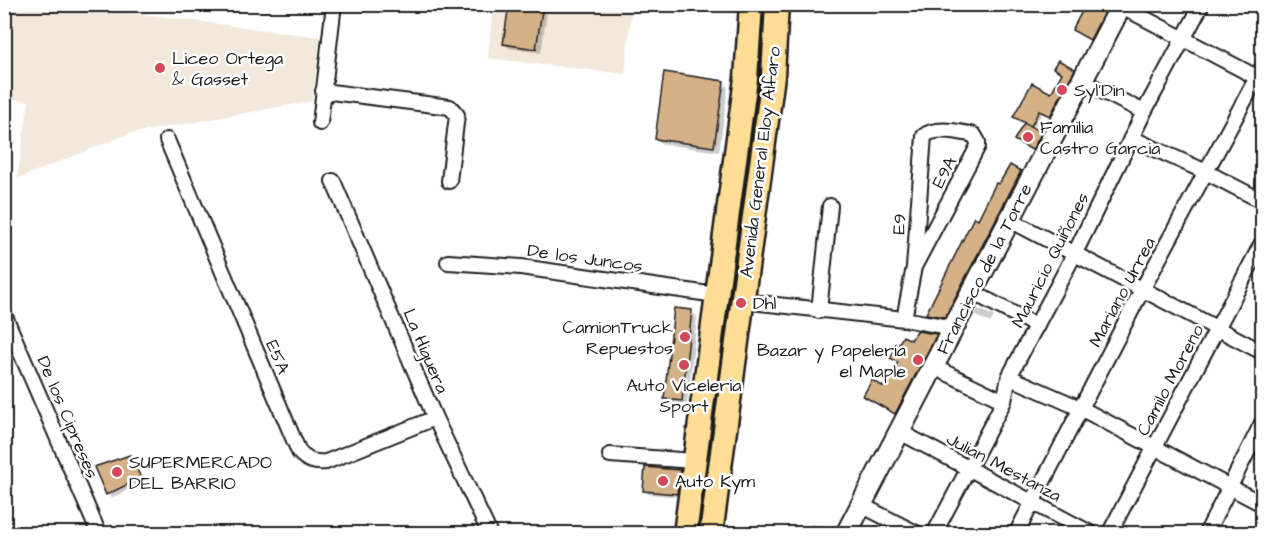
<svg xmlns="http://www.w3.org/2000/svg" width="1267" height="538" viewBox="0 0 1267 538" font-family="'Architects Daughter',sans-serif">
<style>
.built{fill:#f2e8db}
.shadow{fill:#0003}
.building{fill:#d5b187;stroke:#1c1c1c;stroke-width:1.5}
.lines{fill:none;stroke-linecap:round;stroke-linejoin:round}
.street-casing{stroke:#1c1c1c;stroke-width:18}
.secondary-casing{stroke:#1c1c1c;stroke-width:24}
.primary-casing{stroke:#1c1c1c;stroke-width:27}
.street{stroke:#fff;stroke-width:14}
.secondary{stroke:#fff;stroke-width:20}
.primary{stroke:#fedd96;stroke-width:22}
.poi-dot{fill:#d1495b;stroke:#fff;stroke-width:2}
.labels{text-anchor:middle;stroke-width:5;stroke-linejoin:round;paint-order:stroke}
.poi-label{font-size:18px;fill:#1c1c1c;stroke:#fff;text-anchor:start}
.street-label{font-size:18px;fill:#1c1c1c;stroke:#fff}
</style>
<rect width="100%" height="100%" fill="#fff"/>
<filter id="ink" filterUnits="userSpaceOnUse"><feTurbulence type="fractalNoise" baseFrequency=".0167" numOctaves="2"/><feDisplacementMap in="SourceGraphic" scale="12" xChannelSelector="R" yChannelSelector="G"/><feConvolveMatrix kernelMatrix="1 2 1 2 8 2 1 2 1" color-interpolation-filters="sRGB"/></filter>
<g filter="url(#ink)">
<!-- built -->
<path class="built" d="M4,5H70L320,37L312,101L128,134L17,179L29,101L5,99Z
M493,5H632L625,74L488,58Z"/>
<!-- shadow -->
<path class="shadow" d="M510,4H548L541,53L509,48L504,43Z
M1092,4H1111L1092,41L1076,31Z
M1055,68L1074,70L1077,73L1053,118L1042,113L1033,129L1043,136L1035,152L1016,140L1025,123L1018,120L1052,95L1063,74Z
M723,82L728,88L719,152L662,144L657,139Z
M1010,167L1024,176L949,320L931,317L928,313Z
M978,309L994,316L990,323L975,315Z
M691,311L697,317L687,405L671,403L666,398Z
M936,335L940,339L899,417L865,396L885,389L899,363L892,357L911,342Z
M129,457L143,482L112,498L108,494Z
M679,472L683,476L680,497L648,494L644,490Z
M812,523L830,534H806Z"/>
<!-- building -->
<path class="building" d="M509,4H543L536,49L503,44Z
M1086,4H1108L1090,40L1072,30Z
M1058,60L1075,69L1050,116L1039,111L1031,126L1013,117L1032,83L1051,93L1062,73L1053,68Z
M664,72L724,81L714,147L655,139Z
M1024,123L1042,132L1032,150L1014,140Z
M1010,165L1021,171L945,317L926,314L974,217L978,219L996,183L999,184Z
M674,308L692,310L682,401L664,399Z
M917,331L937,334L895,414L863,396L872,380L884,387L898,362L890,358L903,336L911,340Z
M130,455L141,478L106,495L94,467Z
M645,467L680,470L677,494L643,491Z"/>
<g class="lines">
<defs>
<path id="street" d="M1121,6L1262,80
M1082,81L1144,112
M323,91L450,107L457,115L449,181
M320,123L334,4
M1131,138L1206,172L1262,201
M167,140L299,452C307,461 314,463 326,462L435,418
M333,181L435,418L490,534
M1010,220L1262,352
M448,262L521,267L716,295
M972,292L1037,326
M742,301L904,319L954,328
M819,311L830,206
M4,314L99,534
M904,319L914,267L924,136C935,126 961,132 974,135L978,142V146L914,267
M934,367L1004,401
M1009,377L1082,409L1262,504
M900,432L1092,534
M610,455L694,461
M861,505L918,534
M934,534L1004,401L1009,377L1075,253L1144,112L1202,4
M1016,534L1142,290L1262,68
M1109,534L1262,243
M1206,534L1262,423"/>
<path id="secondary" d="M846,534L1122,4"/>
<path id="primary" d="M685,534L746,78L751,4
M711,534L773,76L777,4"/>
</defs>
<!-- street casing -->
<use href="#street" class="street-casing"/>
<!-- secondary casing -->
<use href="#secondary" class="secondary-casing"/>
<!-- primary casing -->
<use href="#primary" class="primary-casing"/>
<!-- street -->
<use href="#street" class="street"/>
<!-- secondary -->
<use href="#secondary" class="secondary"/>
<!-- primary -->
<use href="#primary" class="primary"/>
</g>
</g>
<!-- markers -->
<g class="poi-dot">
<circle cx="160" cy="68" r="6"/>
<circle cx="1062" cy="90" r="6"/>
<circle cx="1028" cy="137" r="6"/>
<circle cx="741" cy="303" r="6"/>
<circle cx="685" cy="337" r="6"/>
<circle cx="918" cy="360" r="6"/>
<circle cx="684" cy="365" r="6"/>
<circle cx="117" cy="472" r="6"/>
<circle cx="663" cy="481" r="6"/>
</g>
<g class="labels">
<!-- poi labels -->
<g class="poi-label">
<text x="172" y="64">Liceo Ortega<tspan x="172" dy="21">&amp; Gasset</tspan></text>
<text x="1074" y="96">Syl'Din</text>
<text x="1040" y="133">Familia<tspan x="1040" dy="21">Castro Garcia</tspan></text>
<text x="753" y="309">Dhl</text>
<text x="673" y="333" text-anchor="end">CamionTruck<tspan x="673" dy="21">Repuestos</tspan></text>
<text x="906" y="356" text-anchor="end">Bazar y Papelería<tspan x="906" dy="21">el Maple</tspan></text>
<text x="684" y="391" text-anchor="middle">Auto Viceleria<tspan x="684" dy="21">Sport</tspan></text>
<text x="129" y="468">SUPERMERCADO<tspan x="129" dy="21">DEL BARRIO</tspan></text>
<text x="675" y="487">Auto Kym</text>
</g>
<!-- street labels -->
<g class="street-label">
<text transform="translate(760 162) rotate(-83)" y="6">Avenida General Eloy Alfaro</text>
<text transform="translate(944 172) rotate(-62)" y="6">E9A</text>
<text transform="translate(899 224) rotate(-86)" y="6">E9</text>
<text transform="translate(585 258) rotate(8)" y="6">De los Juncos</text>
<text transform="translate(1050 260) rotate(-63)" y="6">Mauricio Quiñones</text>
<text transform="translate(984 269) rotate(-63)" y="6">Francisco de la Torre</text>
<text transform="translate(1122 292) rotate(-62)" y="6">Mariano Urrea</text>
<text transform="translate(426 351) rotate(67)" y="6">La Higuera</text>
<text transform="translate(278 357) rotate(67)" y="6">E5A</text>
<text transform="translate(1170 380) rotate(-62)" y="6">Camilo Moreno</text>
<text transform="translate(68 417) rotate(67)" y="6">De los Cipreses</text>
<text transform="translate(1004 467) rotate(28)" y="6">Julian Mestanza</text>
</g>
</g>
<!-- margin -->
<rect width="1267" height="538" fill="none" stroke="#fff" stroke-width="24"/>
<rect x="12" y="12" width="1243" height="514" fill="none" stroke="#1c1c1c" stroke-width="2" filter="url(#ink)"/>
</svg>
